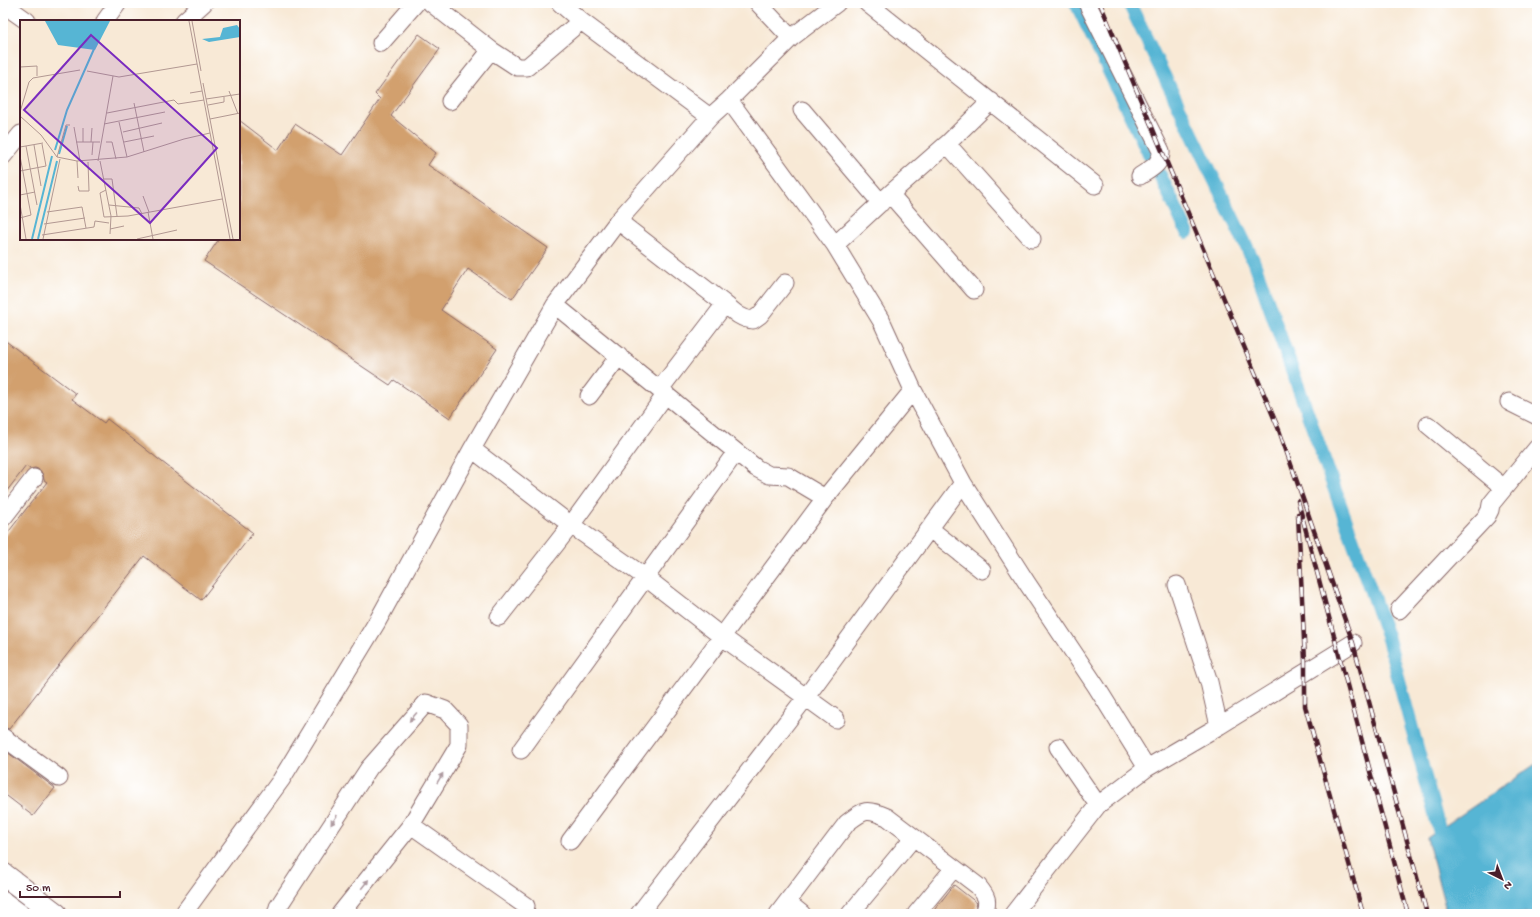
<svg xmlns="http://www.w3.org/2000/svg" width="1540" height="917" viewBox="0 0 1540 917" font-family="'Gochi Hand',sans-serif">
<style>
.water{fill:#56b5d4;stroke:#506a80}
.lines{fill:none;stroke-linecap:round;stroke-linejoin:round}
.canal{stroke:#56b5d4;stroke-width:14}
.building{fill:#d2a06e}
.minor-casing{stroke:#876667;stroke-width:19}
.major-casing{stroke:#876667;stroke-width:24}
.minor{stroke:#fff;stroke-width:17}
.major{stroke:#fff;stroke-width:22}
.rail-casing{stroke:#4a1f2b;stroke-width:4.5}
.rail{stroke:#fff;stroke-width:3;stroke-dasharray:9;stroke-linecap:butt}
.oneway{fill:#ae9aa0}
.inset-river{fill:none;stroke:#56b5d4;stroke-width:2}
.inset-road{fill:none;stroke:#b29892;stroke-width:1}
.view{fill:#7b2cbf;fill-opacity:0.15;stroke:#7b2cbf;stroke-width:2}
.inset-edge{fill:none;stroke:#4a1f2b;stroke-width:2}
</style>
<rect width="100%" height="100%" fill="#fff"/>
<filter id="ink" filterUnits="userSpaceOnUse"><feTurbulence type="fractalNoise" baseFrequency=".025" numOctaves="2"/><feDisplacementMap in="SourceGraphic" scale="8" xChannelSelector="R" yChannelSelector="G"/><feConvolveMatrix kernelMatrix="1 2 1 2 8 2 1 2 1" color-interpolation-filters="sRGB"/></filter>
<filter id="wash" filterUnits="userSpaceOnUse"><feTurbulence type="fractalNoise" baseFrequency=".012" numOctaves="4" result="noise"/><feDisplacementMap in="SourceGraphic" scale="16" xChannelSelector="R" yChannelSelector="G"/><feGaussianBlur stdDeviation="0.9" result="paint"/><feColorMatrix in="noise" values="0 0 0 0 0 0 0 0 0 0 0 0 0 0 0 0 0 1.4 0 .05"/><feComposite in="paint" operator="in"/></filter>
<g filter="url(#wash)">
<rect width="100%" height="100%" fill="#f8e9d6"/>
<!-- water -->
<path class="water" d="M1537,763V914H1447L1427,838Z"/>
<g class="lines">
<!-- canal -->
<path class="canal" d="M1076,3L1150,156
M1129,3L1253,260L1388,639L1444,848
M1160,175L1187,232"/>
</g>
<g id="blocks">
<!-- building -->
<path class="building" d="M419,34L440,49L391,116L436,153L428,165L548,248L512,299L468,269L441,310L497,349L450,418L394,380L390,385L204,261L219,239H239V120L278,150L295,124L342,155L380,99L375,94Z
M3,339L76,394L72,399L104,423L107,419L253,533L201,600L144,556L9,729L3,727V539L47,482L44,480L43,475L40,470L35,468L30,469L26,466L3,496Z
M3,749L55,788L33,816L3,793Z
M954,885L977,903L975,910L972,914H931Z"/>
</g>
</g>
<g filter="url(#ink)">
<use href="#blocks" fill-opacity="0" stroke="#876667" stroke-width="1"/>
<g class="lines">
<defs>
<path id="minor" d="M431,3L491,50L517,67H527L581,21
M560,3L581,21L710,117
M758,3L791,38
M867,3L1095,185
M1087,3L1161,151C1162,164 1150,169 1140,176
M3,4L27,21
M105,21L118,3
M184,21L204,3
M381,43L416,3
M729,100L835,245L882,322L913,390L963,483L1027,583L1096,686L1147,768
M450,101L491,50
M802,110L881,203
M947,144L1032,239
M3,156L21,134
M890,194L947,144L991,101
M618,221L725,304C734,312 741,319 753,320L760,315L785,283
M835,245L890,194L974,290
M555,305L756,468L769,475L788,476L825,498
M660,389L725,304
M589,396L619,356
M1509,402L1537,416
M1428,425L1504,488
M472,449L571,525L645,577L721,636L836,719
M3,518L34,478
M930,529L982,570
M1177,585L1209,682L1219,726
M1399,610L1487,516L1490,510L1491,504L1537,448
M499,617L571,525L666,394
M3,737L59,778
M1058,747L1098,805
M521,750L736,452
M411,825L526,906
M570,841L825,498L913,390
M787,902L802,914
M183,914L281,780L377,622L472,449L555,305L618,221L710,117L729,100L791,38L837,3
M276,914L278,907L369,768L426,703L445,710L459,725V745L411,825L340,914
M639,914L806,697L963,483
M778,914L847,823C864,810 866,808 887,817L978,886C987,897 989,900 984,914
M850,914L913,838
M916,914L954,868
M1013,914L1098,805L1147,768L1219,726L1353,643"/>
<path id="major" d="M3,874L56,914
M3,903L18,914"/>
</defs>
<!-- minor casing -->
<use href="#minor" class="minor-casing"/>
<!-- major casing -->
<use href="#major" class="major-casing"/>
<!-- minor -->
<use href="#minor" class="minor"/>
<!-- major -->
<use href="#major" class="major"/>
<defs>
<path id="rail" d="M1100,3L1279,430L1353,643L1427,914
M1298,501L1408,914
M1298,514L1305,661V706L1363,914"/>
</defs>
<!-- rail casing -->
<use href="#rail" class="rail-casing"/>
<!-- rail -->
<use href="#rail" class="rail"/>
</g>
<!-- one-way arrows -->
<defs><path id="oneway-solid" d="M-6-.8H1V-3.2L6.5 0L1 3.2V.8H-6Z"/></defs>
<g class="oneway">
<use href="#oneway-solid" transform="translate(413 717) rotate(131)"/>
<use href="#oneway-solid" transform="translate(440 778) rotate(-59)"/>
<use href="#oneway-solid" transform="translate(334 820) rotate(123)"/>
<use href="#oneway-solid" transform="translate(365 884) rotate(-51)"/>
</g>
</g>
<!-- overview -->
<g transform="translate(20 20)">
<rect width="220" height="220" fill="#f8e9d6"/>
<path d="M25,1H90L75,30L38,25ZM217,5L220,9V17L189,22L182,19L200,17L203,8Z" fill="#56b5d4"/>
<path class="inset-river" d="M35,130L47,90L74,29M39,134L47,106M12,219L32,136M18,219L37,141"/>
<path class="inset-road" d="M169,1L210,219M172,1L181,51M0,47L17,46V56M67,51L99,57L177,44M183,63L213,219M209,71L218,94M170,73L182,71M186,79L220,74M114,83L124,132M188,85L204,82V77M0,92L9,62L13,58L60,50M87,93L154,80L158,84L184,80M0,96L21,115L37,137L57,141L107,137L164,119L190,113M190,99L220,93M99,102L107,137M84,104L145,92M54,107L60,141M72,108L71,122H80M103,112L142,103M56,122H71M63,122V108M86,122H92L96,139M104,122L134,116M14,125L21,166M6,126L17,185M0,127L23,123M72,135L73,122M0,136L11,195L0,198M37,137L46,105H50M57,141L58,158M78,141L93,56M80,141L91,196L90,214M0,151L26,146L22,124M84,159H92L97,196M58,166L59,171H69L68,142M86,170L80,173L84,197L108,196L202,179M0,175L15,172M123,176L129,192M0,184L6,219M89,185L119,188L122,194M27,192L62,187L66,208M128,192L133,219M24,204L65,198M90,209L104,206M22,215L74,207L75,201L89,203M23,219L40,139M117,219L157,210"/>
<path class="view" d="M71,15L197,128L130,203L4,90Z"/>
<rect width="220" height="220" class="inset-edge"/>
</g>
<!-- margin -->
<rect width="1540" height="917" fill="none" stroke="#fff" stroke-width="16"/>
<!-- north arrow -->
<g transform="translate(1502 879) rotate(138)" stroke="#ffffff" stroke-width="3" paint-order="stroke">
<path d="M0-3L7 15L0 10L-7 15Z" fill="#4a1f2b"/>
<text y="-6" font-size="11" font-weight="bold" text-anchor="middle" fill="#4a1f2b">N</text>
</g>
<!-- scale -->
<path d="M20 891v6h100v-6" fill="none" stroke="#4a1f2b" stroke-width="2"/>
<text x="26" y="891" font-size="12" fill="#4a1f2b" stroke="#ffffff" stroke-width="3" paint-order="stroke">50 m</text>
</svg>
